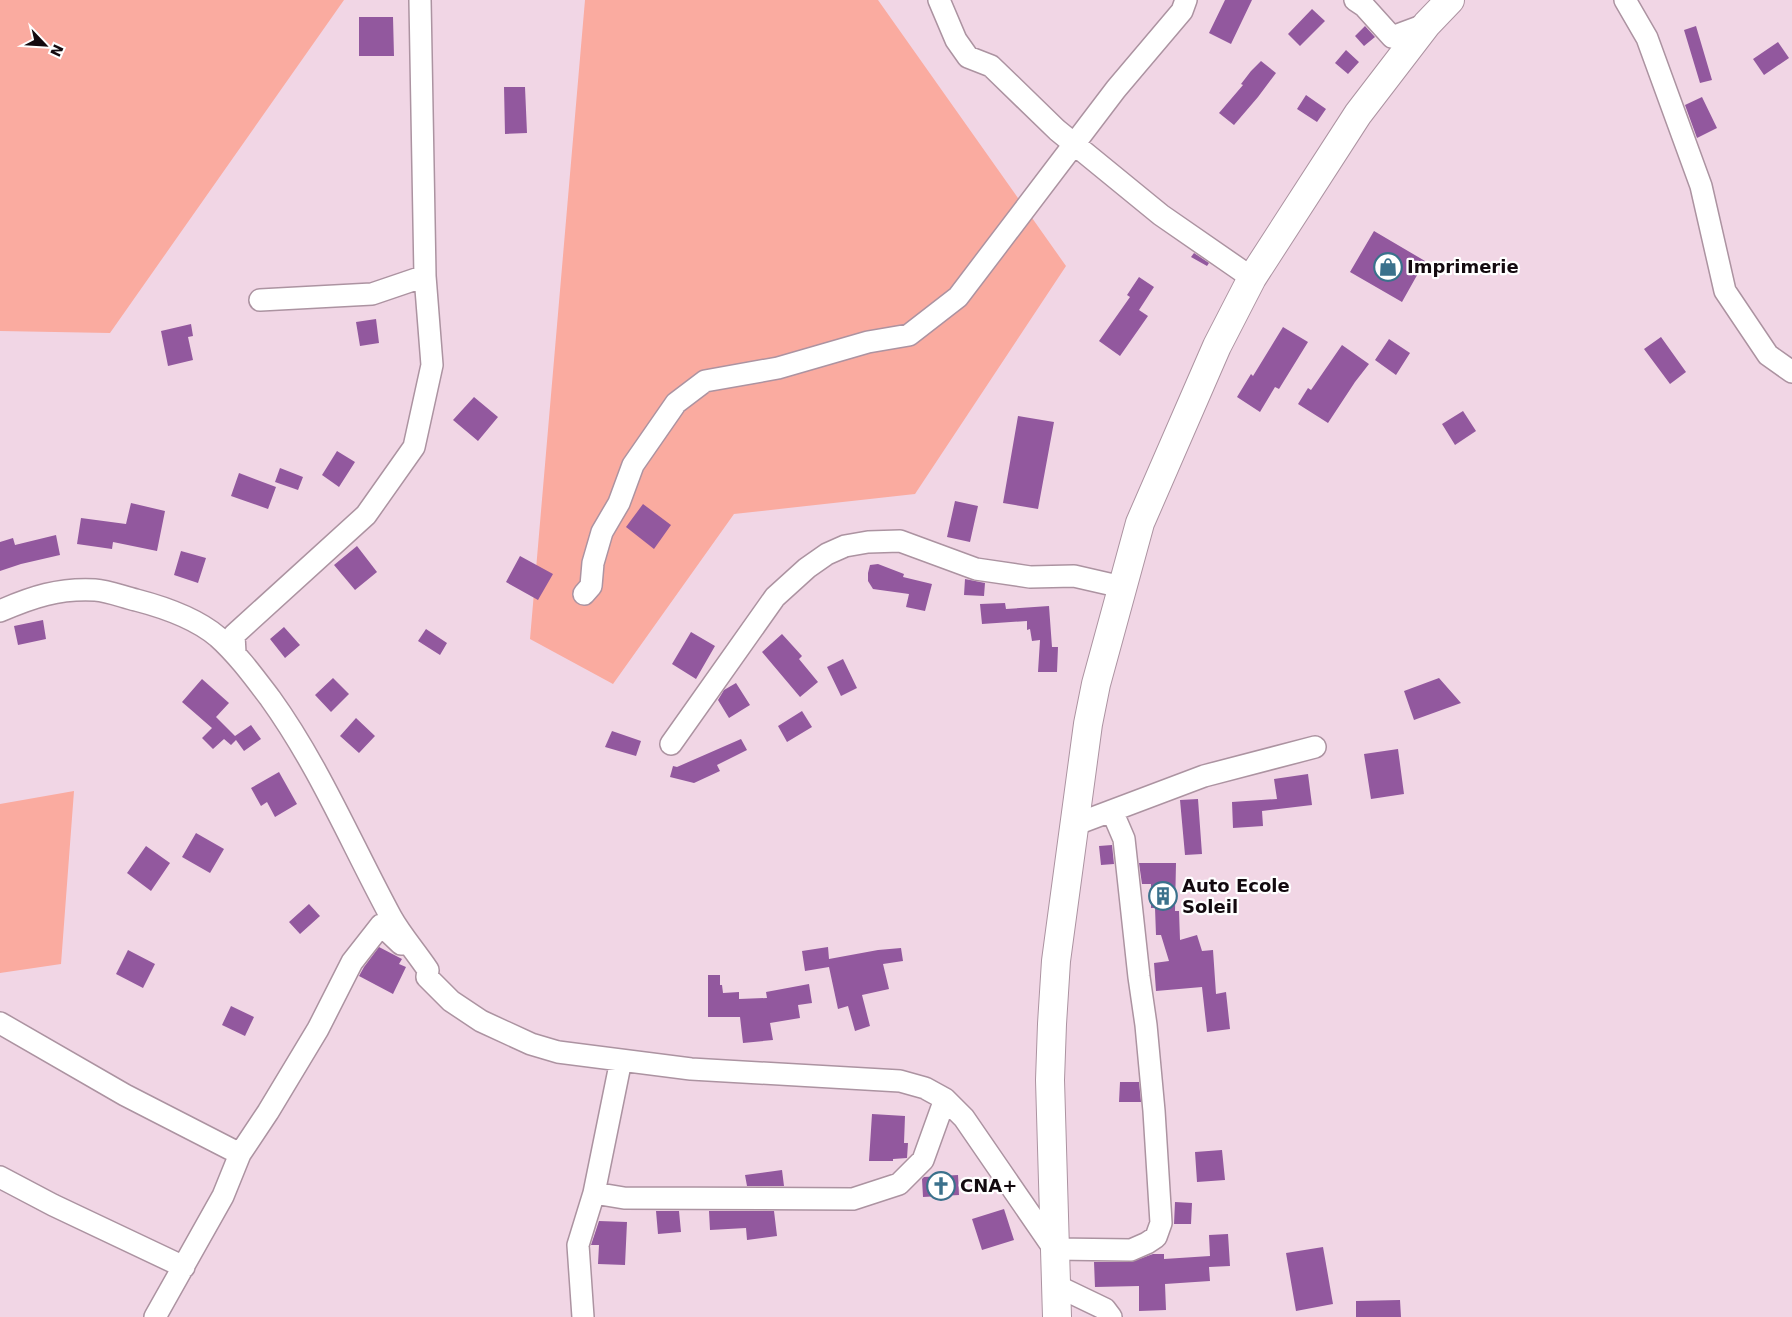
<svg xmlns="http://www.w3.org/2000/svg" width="1792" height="1317" viewBox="0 0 1792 1317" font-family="'DejaVu Sans',sans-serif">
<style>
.green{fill:#faaba0}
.building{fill:#92589e}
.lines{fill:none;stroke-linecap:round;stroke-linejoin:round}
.minor-casing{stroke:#ac93a1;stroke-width:24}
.highway-casing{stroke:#ac93a1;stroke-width:30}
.minor{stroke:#fff;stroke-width:21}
.highway{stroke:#fff;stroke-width:28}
.labels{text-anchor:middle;stroke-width:4.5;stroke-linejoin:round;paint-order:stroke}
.poi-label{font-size:18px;font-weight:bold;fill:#130a0f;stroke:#fff;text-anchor:start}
</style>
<rect width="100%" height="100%" fill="#f1d6e5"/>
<!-- green -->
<path class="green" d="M0,0H344L110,333L0,331Z
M585,0H878L1066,266L915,494L734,514L613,684L530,639Z
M74,791L61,964L0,973V804Z"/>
<!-- building -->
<path class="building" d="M1225,0H1252L1231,44L1209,33Z
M1312,9L1325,21L1300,46L1288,34Z
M359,17H393L394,56H359Z
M1365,26L1375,37L1364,46L1355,36Z
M1696,26L1712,80L1700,83L1684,30Z
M1778,42L1789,58L1764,75L1753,59Z
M1346,50L1359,62L1348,74L1335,63Z
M1261,61L1276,73L1258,97L1234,125L1219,113L1243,85L1241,84L1251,71Z
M504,87H525L527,133L505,134Z
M1306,95L1326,109L1317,122L1297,109Z
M1702,97L1717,128L1697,138L1685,105Z
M1374,231L1425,261L1402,302L1350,272Z
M1194,253L1209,263L1207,266L1191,257Z
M1139,277L1154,287L1139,310L1148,316L1120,356L1099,341L1130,297L1127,295Z
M376,319L379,343L360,346L356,322Z
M191,324L193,336L188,337L193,360L168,366L161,331Z
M1283,327L1308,342L1279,389L1275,387L1260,412L1237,397L1251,374L1253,376Z
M1661,337L1686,372L1670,384L1644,349Z
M1389,339L1410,353L1396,375L1375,360Z
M1342,345L1369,364L1355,382L1328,423L1298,404L1308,388L1311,390Z
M474,397L498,417L478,441L453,420Z
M1463,411L1476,431L1455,445L1442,424Z
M1018,416L1054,422L1038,509L1003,503Z
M337,451L355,462L339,487L322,475Z
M280,468L303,477L298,490L275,482Z
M239,473L276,487L268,509L231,496Z
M955,501L978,506L970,542L947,537Z
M131,503L165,511L157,551L113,542L112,549L77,544L81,518L126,524Z
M643,504L671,525L654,549L626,527Z
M56,535L60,555L21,564L0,571V542L13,538L15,545Z
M357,546L377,572L355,590L334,565Z
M181,551L206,558L198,583L174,575Z
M520,556L553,574L538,600L506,582Z
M878,564L904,574L903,577L932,584L925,611L906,607L909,594L873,589L868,581V573L870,565Z
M965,579L985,583L984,596L964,595Z
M1005,603L1006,609L1049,606L1052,647H1058L1057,672H1038L1040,640L1032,641L1030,629L1027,630V621L982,624L980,604Z
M43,620L46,639L18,645L14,626Z
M284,627L300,645L285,658L270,639Z
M426,629L447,643L440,655L418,641Z
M691,632L715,646L696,679L672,664Z
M782,634L802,656L799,659L818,682L800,697L762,652Z
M843,659L857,688L841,696L827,667Z
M333,678L349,694L331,712L315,695Z
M1439,678L1461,703L1414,720L1404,691Z
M202,679L229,703L216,717L235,736L251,725L261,739L244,751L236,740L231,745L224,739L213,749L202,738L212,728L182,702Z
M736,683L750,705L729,718L718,700L724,690Z
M802,711L812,727L787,742L778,726Z
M356,718L375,736L359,753L340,736Z
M612,731L641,741L636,756L605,747Z
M741,739L747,750L717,765L720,771L694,783L670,777L673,766L677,767Z
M1398,749L1404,794L1371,799L1364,754Z
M279,772L297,804L275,817L267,802L261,806L251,788Z
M1308,774L1312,805L1262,811L1263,826L1233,828L1232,802L1277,799L1274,779Z
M1198,799L1202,854L1185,855L1180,800Z
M196,833L224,849L210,873L182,857Z
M1112,845L1114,864L1101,865L1099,846Z
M146,846L170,863L151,891L127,873Z
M1139,863H1176L1175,911H1179L1180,940L1197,935L1202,951L1213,950L1216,994L1226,992L1230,1029L1207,1032L1202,987L1156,991L1154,963L1169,961L1161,935H1156L1155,908H1151V884H1142Z
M309,904L320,916L300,934L289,922Z
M379,947L402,959L399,964L406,967L393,994L359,976L364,967Z
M828,947L829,959L878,950L901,948L903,961L883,964L889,989L862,995L870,1026L855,1031L848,1006L838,1009L829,967L805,971L802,951Z
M128,950L155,964L143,988L116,974Z
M708,975H720V985H722L723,993L739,992V999L767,998L766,992L809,984L812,1003L798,1005L800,1018L770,1023L773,1040L743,1043L740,1017H708Z
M231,1006L254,1017L245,1036L222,1025Z
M1120,1082H1139L1141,1102H1119Z
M872,1114L905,1116L904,1143H908L907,1158L893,1159V1161H869Z
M1222,1150L1225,1180L1197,1182L1195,1152Z
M782,1170L784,1186H747L745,1175Z
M958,1175L959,1195L923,1197L922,1179L924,1177Z
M1175,1202L1192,1203L1191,1224H1174Z
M1004,1209L1014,1240L982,1250L972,1219Z
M656,1211H679L681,1232L658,1234Z
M709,1211H774L777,1236L747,1240L746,1228L710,1230Z
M599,1221L627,1222L625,1265L598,1264L599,1245H591Z
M1228,1234L1230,1266L1209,1267L1210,1281L1165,1284L1166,1310L1139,1311V1286L1095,1287L1094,1262H1131L1153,1254H1164V1259L1210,1256L1209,1235Z
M1323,1247L1333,1304L1296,1311L1286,1253Z
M1400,1300L1401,1317H1356V1301Z"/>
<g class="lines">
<defs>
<path id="minor" d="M939,0L956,40L968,57L991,66L1057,130L1161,215L1252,278
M1355,0L1364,6L1392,37L1427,24
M1625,0L1647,38L1701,186L1725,291L1768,355L1792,372
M260,300L372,294L425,276
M584,594L591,586L593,563L602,532L619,503L633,465L676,403L705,381L778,368L868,342L909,335L958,297L1116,89L1182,11L1186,0
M0,611C32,597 59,588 95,590C109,591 123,597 136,600C163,607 197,619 218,637C238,655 254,677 270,698C319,766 351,843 391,917C401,935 416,952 428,970L427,977L451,1001L481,1021L531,1044L558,1052L691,1069L900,1081L925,1088L945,1099L964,1118L1054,1249L1131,1250L1147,1243L1156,1237L1161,1223L1154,1111L1146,1025L1139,977L1124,839L1112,811
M235,653L234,635L366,515L414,447L432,365L425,276L420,0
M671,744L775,597L807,568L827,554L845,546L868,542L900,541L976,569L1030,577L1074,576L1122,587
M1074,825L1204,776L1315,747
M0,1023L125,1095L240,1154
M0,1177L53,1205L184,1267
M594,1193L624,1198L853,1199L899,1184L923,1160L945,1099
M1055,1285L1105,1309L1111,1317
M155,1317L223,1196L240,1154L268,1112L318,1029L352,962L381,925L401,944
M583,1317L578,1245L594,1193L621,1060"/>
<path id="highway" d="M1057,1317L1050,1080L1052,1024L1056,961L1088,724L1096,684L1140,523L1217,346L1252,278L1358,114L1427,24L1450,0"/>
</defs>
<!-- minor casing -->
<use href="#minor" class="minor-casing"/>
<!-- highway casing -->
<use href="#highway" class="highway-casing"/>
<!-- minor -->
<use href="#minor" class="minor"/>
<!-- highway -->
<use href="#highway" class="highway"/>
</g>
<!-- icons -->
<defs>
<symbol id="shop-ring" viewBox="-11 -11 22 22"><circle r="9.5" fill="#fff" stroke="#3b718c" stroke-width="1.5"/><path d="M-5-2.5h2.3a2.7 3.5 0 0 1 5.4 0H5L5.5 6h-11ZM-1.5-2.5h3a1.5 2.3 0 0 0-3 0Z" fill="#3b718c"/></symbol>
<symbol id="building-ring" viewBox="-11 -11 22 22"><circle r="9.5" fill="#fff" stroke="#3b718c" stroke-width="1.5"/><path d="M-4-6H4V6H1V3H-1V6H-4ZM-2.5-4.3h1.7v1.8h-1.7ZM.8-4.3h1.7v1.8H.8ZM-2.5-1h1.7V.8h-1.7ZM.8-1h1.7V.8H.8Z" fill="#3b718c"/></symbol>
<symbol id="church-ring" viewBox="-11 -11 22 22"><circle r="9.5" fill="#fff" stroke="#3b718c" stroke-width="1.5"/><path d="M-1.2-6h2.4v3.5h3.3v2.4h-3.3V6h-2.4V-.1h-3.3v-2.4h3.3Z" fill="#3b718c"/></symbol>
</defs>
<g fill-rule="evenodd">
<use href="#shop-ring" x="1372" y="251" width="32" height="32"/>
<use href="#building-ring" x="1147" y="880" width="32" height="32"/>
<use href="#church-ring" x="925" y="1170" width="32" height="32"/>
</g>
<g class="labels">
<!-- poi labels -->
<g class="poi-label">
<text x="1407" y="273">Imprimerie</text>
<text x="1182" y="892">Auto Ecole<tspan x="1182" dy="21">Soleil</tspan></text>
<text x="960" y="1192">CNA+</text>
</g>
</g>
<!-- north arrow -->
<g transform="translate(45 45) rotate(115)" stroke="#ffffff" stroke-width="4" paint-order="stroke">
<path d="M0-4L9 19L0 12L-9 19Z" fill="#130a0f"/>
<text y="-8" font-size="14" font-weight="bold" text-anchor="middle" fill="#130a0f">N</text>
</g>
</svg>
